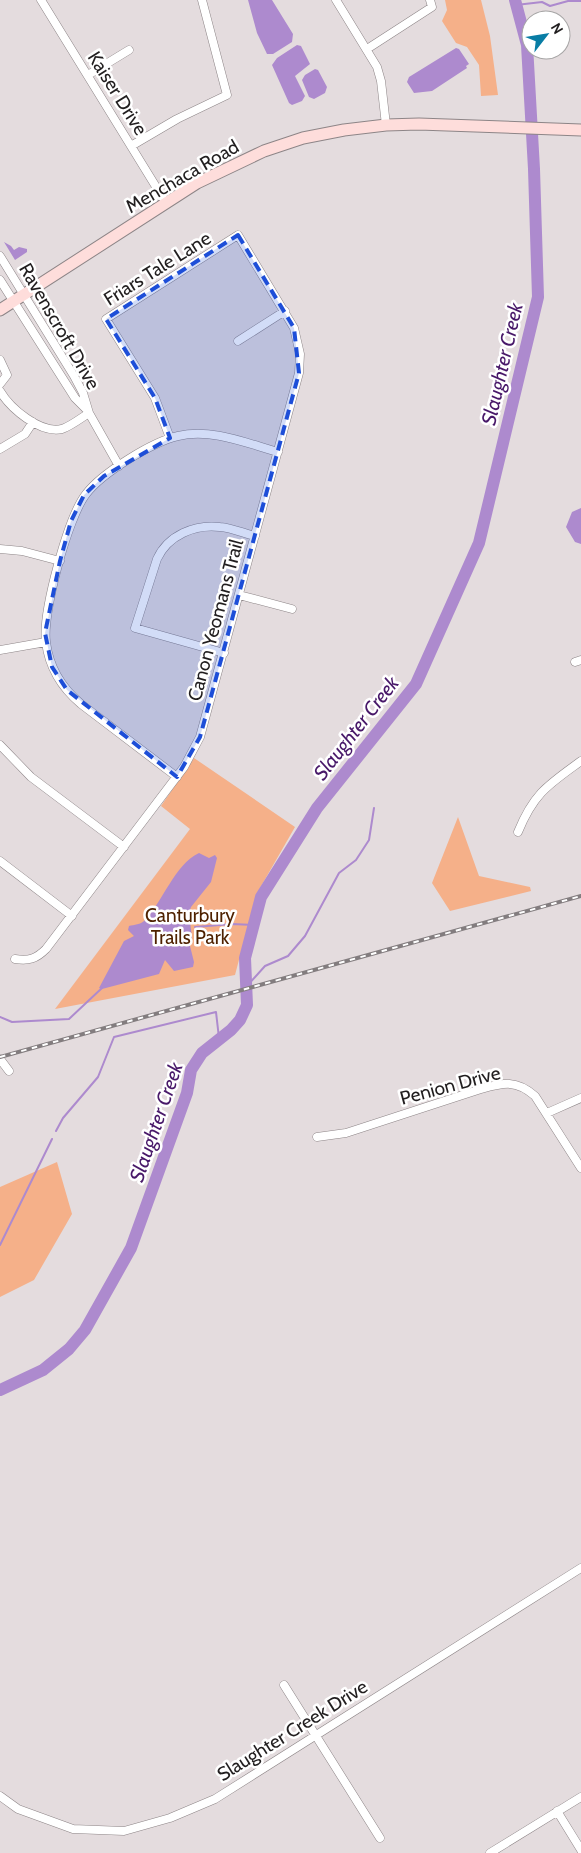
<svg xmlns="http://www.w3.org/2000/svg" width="581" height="1853" viewBox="0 0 581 1853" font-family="Cabin,sans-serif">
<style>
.green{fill:#f5b089}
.water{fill:#ad8ace}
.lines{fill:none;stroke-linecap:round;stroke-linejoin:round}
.stream{stroke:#ad8ace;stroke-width:2}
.river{stroke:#ad8ace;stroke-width:12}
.minor-casing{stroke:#8d8587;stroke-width:9}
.secondary-casing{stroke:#8d8587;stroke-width:13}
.minor{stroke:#fff;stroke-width:8}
.secondary{stroke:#fedddb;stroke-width:11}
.rail-casing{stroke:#837d7f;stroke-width:4}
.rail{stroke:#fff;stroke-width:2;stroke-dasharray:5.5;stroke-linecap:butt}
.marked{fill:#1d4ed8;fill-opacity:0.2;stroke:#1d4ed8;stroke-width:4;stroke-dasharray:10 6;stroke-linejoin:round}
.labels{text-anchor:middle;stroke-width:5;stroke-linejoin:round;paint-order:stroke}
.street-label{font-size:19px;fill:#211e1f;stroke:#fff}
.park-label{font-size:19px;fill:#4e2100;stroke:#fff}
.water-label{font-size:20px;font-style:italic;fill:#481869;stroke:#fff}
</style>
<rect width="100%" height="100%" fill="#e4dcde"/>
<!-- green -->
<path class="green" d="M445,0H481L490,36L498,95L481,96L479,65L467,47L456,43L442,21L447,10Z
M194,758L295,827L256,895L235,975L55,1009L190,829L161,806Z
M458,817L479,876L530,887L531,891L450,911L432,883Z
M57,1162L72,1214L34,1280L0,1297V1187Z"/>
<!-- water -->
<path class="water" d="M248,0H272L293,34L292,42L273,54H267L257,33Z
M297,45L301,46L310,64L295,76L305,96L302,101L292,105L289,103L272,65L277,58Z
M456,48L459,49L469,64L466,66L467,68L432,91L414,93L407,82L409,77Z
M315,69L318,70L327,87L325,93L314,99L309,97L302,80L305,75Z
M4,242L11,246L14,250L19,247L27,249V252L15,260Z
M581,508V544L575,542L566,527L572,512Z
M199,853L209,858L215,855L217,858L211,882L191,907L189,913L192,938L189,942L194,962L193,967L174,971L165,960L159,974L102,989L99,988L124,941L134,936L128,930L129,926C134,925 141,924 144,921C163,902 174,865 199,853Z"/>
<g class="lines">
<!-- stream -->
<path class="stream" d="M516,5L542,2L550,6L568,1H581
M195,927L232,924L254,925
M246,987L265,966L288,956L305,936L339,873L356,860L369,840L374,808
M0,1017L12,1022L69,1019L102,988
M56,1131L63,1118L98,1077L114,1037L216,1012L219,1038
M0,1245L52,1139"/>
<!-- river -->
<path class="river" d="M0,1390L43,1370L69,1349L85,1330L131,1248L187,1093L191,1070L202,1053L231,1030L240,1020L247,1005L245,958L261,897L317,808L416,684L479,543L538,297L534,169L527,45L515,0"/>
<defs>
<path id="minor" d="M41,0L166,203
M336,0L377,67L381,81L386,125
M367,49L432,7L430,0
M88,75L129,50
M131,146L177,119L227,95L202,0
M0,256L74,376L83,393L89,413L119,466
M0,280L75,398L88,411
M238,341L285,311
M0,360L7,375L0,384
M0,391C10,408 40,434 62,429C71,426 81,418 89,413
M0,449L25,434L33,422
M0,549L22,551L60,561
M239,595L292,609
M0,650L46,642
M224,653L135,628L157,559C168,535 195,524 220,527C232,528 243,533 255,536
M575,662L581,660
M0,745L31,777L124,847
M177,777L81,704C62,688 49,667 46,642C42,613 68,517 86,494C102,473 152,442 178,436C211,428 246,443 278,452
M518,832C534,793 548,785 581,761
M0,861L72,916
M15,959C29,961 36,959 46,949L184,767L200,737L299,373L300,354L294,328L238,235L106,319L155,398L170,438
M0,1059L9,1071
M547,1113L581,1098
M317,1137L346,1133L481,1089C503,1083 516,1079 535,1096L581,1168
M284,1685L380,1838
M0,1796L18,1809L73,1829L124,1831L170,1818L215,1799L581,1568
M557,1811L581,1850
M490,1853L581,1797"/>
<path id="secondary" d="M0,310L197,183L264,151L303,138L344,130L386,125L419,124L581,130"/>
</defs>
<!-- minor casing -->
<use href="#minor" class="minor-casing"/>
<!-- secondary casing -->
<use href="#secondary" class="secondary-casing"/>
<!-- minor -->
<use href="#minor" class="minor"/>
<!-- secondary -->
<use href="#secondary" class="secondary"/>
<defs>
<path id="rail" d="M0,1057L581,896"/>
</defs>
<!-- rail casing -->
<use href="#rail" class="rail-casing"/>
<!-- rail -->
<use href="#rail" class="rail"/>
</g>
<!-- marked area -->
<path class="marked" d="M238,235L294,328L299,373L200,737L177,777L67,690L52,667L45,633L60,561L71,521L84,495L104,476L170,438L155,398L106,319Z"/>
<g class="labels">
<!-- street labels -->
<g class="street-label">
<text transform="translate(118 93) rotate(58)" y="7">Kaiser Drive</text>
<text transform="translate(182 176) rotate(-30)" y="7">Menchaca Road</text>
<text transform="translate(157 268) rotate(-32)" y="7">Friars Tale Lane</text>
<text transform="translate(60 326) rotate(60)" y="7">Ravenscroft Drive</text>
<text transform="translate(215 620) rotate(-75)" y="7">Canon Yeomans Trail</text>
<text transform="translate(450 1085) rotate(-15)" y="7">Penion Drive</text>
<text transform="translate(292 1730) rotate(-32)" y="7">Slaughter Creek Drive</text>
</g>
<!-- park labels -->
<g class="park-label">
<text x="190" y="922">Canturbury<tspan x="190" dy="22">Trails Park</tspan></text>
</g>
<!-- water labels -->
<g class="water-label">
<text transform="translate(502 364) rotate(-77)" y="7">Slaughter Creek</text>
<text transform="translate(356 728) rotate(-52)" y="7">Slaughter Creek</text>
<text transform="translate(156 1122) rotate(-71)" y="7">Slaughter Creek</text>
</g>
</g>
<!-- north arrow -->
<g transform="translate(546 35) rotate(59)"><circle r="24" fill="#ffffff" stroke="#a6a5a5"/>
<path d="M0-4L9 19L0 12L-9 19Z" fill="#097da5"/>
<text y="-8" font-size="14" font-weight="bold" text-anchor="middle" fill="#211e1f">N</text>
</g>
</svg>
